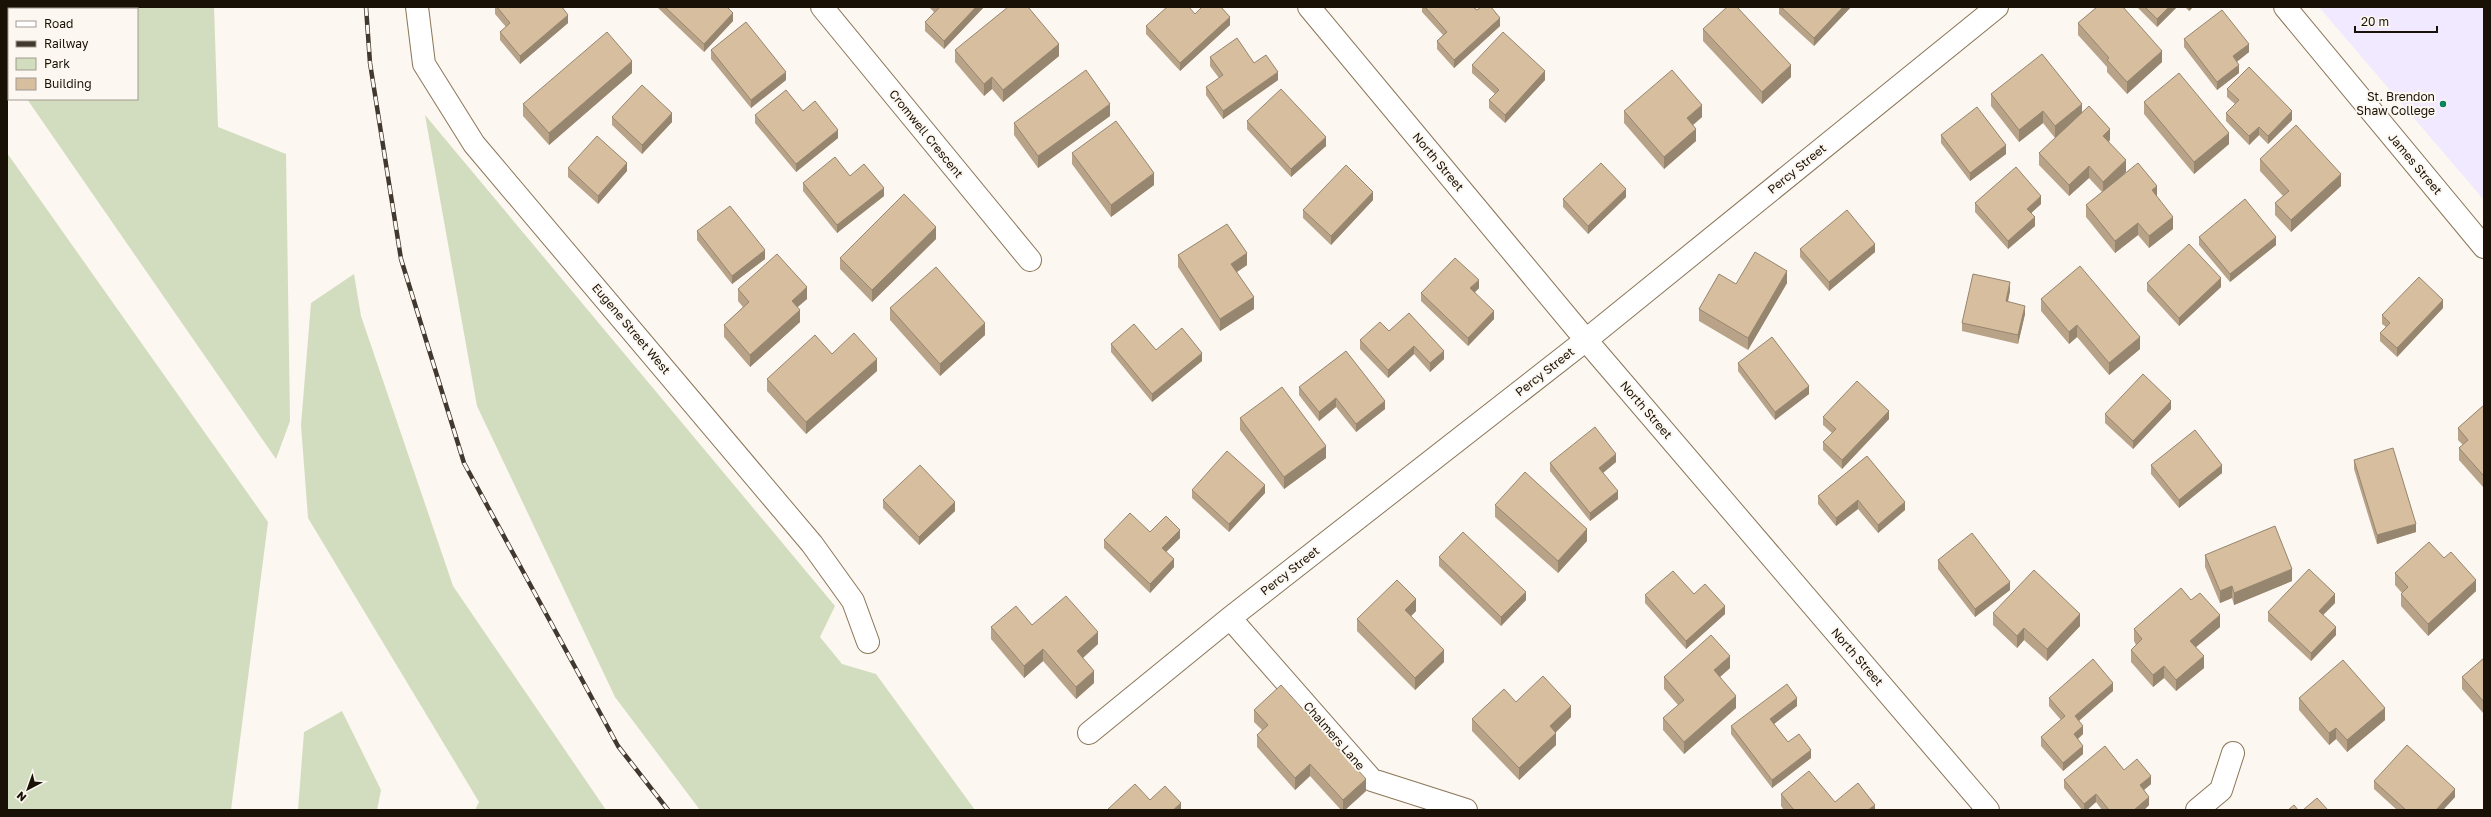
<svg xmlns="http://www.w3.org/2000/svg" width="2491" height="817" viewBox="0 0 2491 817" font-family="'Golos Text',sans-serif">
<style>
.education{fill:#f1e9ff}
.green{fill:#d2ddbf}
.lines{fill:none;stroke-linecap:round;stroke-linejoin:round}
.minor-casing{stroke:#8b7659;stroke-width:24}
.minor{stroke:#fff;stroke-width:22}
.rail-casing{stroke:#41392f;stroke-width:4.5}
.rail{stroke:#fcf7f0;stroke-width:3;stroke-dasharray:9;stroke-linecap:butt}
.wall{fill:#b8a389}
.shaded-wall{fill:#96856f}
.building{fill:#d6be9f;stroke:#96856f}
.poi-dot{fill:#0a8160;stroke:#fcf7f0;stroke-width:1.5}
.labels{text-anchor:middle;stroke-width:4;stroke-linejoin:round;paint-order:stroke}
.poi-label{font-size:12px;fill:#191106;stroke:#fcf7f0;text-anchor:end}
.street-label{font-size:12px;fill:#191106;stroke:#fcf7f0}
</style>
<rect width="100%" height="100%" fill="#fcf7f0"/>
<!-- education -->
<path class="education" d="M2319,7H2484V200Z"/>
<!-- green -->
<path class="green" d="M7,7H214L218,127L286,154L290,421L276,459L27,99H137V9H9V82L7,81Z
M425,115L835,606L820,637L842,664L876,674L975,810H700L615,697L477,406Z
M7,153L268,522L231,810H7Z
M354,274L361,316L453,586L606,810H475L479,802L308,518L301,425L311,303Z
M342,711L381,790L377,810H298L304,732Z"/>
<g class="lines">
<defs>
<path id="minor" d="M417,7L424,64L474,144L812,544L853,601L868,642
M822,7L1030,260
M1309,7L1586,340L1988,810
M2285,7L2484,247
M1230,618L1372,780L1466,810
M1089,733L1230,618L1586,340L1997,7
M2197,810L2221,790L2233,753"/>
</defs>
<!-- minor casing -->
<use href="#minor" class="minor-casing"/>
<!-- minor -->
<use href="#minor" class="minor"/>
<defs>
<path id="rail" d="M366,7L370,63L401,259L464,463L618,746L668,810"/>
</defs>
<!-- rail casing -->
<use href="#rail" class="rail-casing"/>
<!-- rail -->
<use href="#rail" class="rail"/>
</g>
<!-- wall -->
<path class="wall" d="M495,7H497L568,23L520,64L500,40V32L506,27L495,14Z
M657,7H727L733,21L704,52Z
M929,7H984L944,49L925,31V22L934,12Z
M1422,7H1473L1477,10L1500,26L1454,68L1437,49V41L1443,35L1422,12Z
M1779,7H1851L1814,46L1779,14Z
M2137,7H2177L2157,27Z
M2185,7H2193L2189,11Z
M1195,14L1230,25L1180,71L1146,34V26Z
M2078,23L2162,62L2127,94L2107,72V67L2078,35Z
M1703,29L1791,77L1762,104L1703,41Z
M2184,39L2249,52L2236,62L2239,73L2217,90L2184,47Z
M711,50L786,80L751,108L711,59Z
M955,50L1059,56L1003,102L992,89L984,96L955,62Z
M1210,57L1278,80L1223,119L1206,95V87L1219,78L1210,66Z
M1472,65L1545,80L1505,123L1489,108V100L1495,94L1472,73Z
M632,73L549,145L523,116V104Z
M2227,89L2292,120L2268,144L2259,135L2249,145L2226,121V113L2235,104L2227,97Z
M1991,94L2082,113L2110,140L2109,142L2126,172L2120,178L2157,197L2173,229L2149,248L2138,235L2115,253L2086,217V205L2102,192L2089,178L2069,196L2039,165V153L2055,138L2043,123L2019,142L1991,106Z
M2144,102L2229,144L2194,174L2144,114Z
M803,111L838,138L796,172L755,123V115Z
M1624,111L1702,117L1693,125L1696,141L1664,169L1624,123Z
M1110,116L1038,168L1014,135V123Z
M612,117L672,122L642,154L612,125Z
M1247,121L1326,146L1291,177L1247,129Z
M1941,135L2006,154L1970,181L1941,143Z
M1072,153L1154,185L1111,217L1072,164Z
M2260,159L2341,186L2291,232L2275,215V203L2283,196L2260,171Z
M568,168L627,171L598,204L568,177Z
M850,176L884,196L837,233L803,191V183Z
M1626,197L1588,234L1563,207V199Z
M1373,200L1331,245L1303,218V210Z
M1975,203L2041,204L2031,213L2035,226L2008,249L1975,212Z
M697,231L765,259L732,284L697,240Z
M2199,237L2276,245L2230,282L2199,245Z
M936,239L872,302L840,269V258Z
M1800,249L1875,252L1829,291L1800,257Z
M1178,255L1247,265L1237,272L1254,309L1220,331L1178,267Z
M1787,283L1748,350L1699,321V309L1736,284Z
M2147,283L2221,287L2179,326L2147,291Z
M1479,288L1475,292L1494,319L1468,346L1421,301V293Z
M738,289L807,299L797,307L800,322L750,367L724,337V325L743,307L738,301Z
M2010,291L2008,302L2025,314L2018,344L1962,331V323Z
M2041,299L2140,349L2109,375L2077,337L2069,344L2041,311Z
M890,308L985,335L940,376L890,320Z
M2443,308L2397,357L2380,341V333L2386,327L2382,324V315Z
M1389,331L1444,359L1430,372L1414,354L1388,378L1360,349V340Z
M1111,344L1202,361L1152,402L1111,352Z
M832,354L877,371L806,434L767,391V379Z
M1738,363L1809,394L1775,420L1738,371Z
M1299,387L1385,409L1356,432L1336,407L1319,421L1299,395Z
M2484,405L2483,487L2459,460V448L2463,445L2458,440V428Z
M2171,409L2133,449L2105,423V414Z
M1823,417L1889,419L1842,469L1823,450V442L1832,433L1823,425Z
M1240,418L1326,458L1284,489L1240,430Z
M1867,456L1905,510L1878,533L1858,509L1836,526L1818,504V496Z
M2354,460L2416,532L2377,544L2354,469Z
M1616,462L1603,473L1618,499L1590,521L1550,471V463Z
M2151,465L2222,473L2179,508L2151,474Z
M1192,490L1265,493L1229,532L1192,498Z
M883,500L955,511L919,545L883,508Z
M1495,505L1587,541L1558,573L1495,517Z
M1150,532L1180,538L1166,552L1174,567L1150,593L1104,548V540Z
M2205,555L2292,581L2234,605L2232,598L2220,603L2205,567Z
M1439,557L1526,600L1501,626L1439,566Z
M2444,558L2476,591L2428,636L2401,606V594L2402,593L2395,585V573Z
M1938,560L2010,590L1975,617L1938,569Z
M1645,595L1725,614L1686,649L1645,603Z
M2191,600L2220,627L2196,647L2204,668L2176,691L2164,678L2153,687L2131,662V650L2136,645L2134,641V629Z
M2335,603L2323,615L2336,635L2311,661L2268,621V612Z
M1416,611L1411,616L1444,662L1415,690L1357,631V619Z
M1993,613L2080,626L2047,661L2024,640L2017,648L1993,625Z
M1032,625L1098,644L1083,658L1094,683L1076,699L1043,661L1024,678L991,639V627Z
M2484,658V714L2462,689V677Z
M1730,668L1720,677L1736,708L1684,754L1663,730V718L1678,705L1664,689V677Z
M2113,691L2079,721L2083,734L2078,739L2083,754L2063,771L2041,746V737L2061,720L2049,706V698Z
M2299,698L2385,720L2347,752L2336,739L2329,745L2299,710Z
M1516,702L1571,717L1556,732V745L1519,780L1472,731V719Z
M1797,706L1774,724L1788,742L1811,758L1772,788L1731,734V726Z
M1254,710L1366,791L1345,810H1341L1310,776L1295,790L1257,747V735L1262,730L1254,722Z
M2124,770L2151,784L2144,790L2149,805L2144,810H2102L2096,802L2087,810H2082L2064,788V780Z
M2374,781L2455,797L2443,810H2397L2374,789Z
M1781,794L1835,802L1875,810H1784L1781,806Z"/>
<!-- shaded-wall -->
<path class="shaded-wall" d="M976,7H984L944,49V41Z
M1843,7H1851L1814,46V38Z
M2169,7H2177L2157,27V19Z
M2189,7H2193L2189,11Z
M733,13V21L704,52V44Z
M568,15V23L520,64V56Z
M1230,17V25L1180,71V63Z
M1500,18V26L1454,68V60Z
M1059,44V56L1003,102V90Z
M2249,44V52L2233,65V56Z
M2162,51V62L2127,94V82Z
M632,61V73L549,145V133Z
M1791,65V77L1762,104V92Z
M2239,65V73L2217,90V82Z
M1545,71V80L1505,123V115Z
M786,72V80L751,108V100Z
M1278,72V80L1223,119V111Z
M992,77V89L984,96V84Z
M1110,104V116L1038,168V156Z
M2082,104V116L2055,138V126Z
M1702,105V117L1687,130V118Z
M2043,111V123L2019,142V130Z
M2292,111V120L2268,144V136Z
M672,113V122L642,154V145Z
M2259,127V135L2249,145V136Z
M1696,129V141L1664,169V157Z
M2110,129V140L2103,147V136Z
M838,130V138L796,172V164Z
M2229,133V144L2194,174V162Z
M1326,137V146L1291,177V169Z
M2006,145V154L1970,181V173Z
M2126,160V172L2103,194V182Z
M627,163V171L598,204V196Z
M2089,166V178L2069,196V185Z
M1154,173V185L1111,217V205Z
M2341,174V186L2291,232V220Z
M2157,186V198L2152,190Z
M884,188V196L837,233V225Z
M1626,189V197L1588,234V226Z
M1373,192V200L1331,245V236Z
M2041,196V204L2027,217V209Z
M2035,217V226L2008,249V241Z
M2173,217V229L2149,248V236Z
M2138,223V235L2115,253V241Z
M936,227V239L872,302V290Z
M2276,237V245L2230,282V274Z
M1875,244V252L1829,291V282Z
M765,250V259L732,284V276Z
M1247,253V265L1231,276V264Z
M1787,271V283L1748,350V338Z
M2221,278V287L2179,326V318Z
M1479,280V288L1470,297V288Z
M2010,282V291L2006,309V301Z
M807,287V299L792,312V301Z
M1254,297V309L1220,331V319Z
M2443,300V308L2397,357V348Z
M2025,306V314L2018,344V335Z
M800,310V322L750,367V355Z
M1494,311V319L1468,346V338Z
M985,323V335L940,376V364Z
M2077,325V337L2069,344V332Z
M2140,337V349L2109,375V363Z
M1414,346V354L1388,378V370Z
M1444,351V359L1430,372V363Z
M1202,353V361L1152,402V394Z
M877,359V371L806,434V422Z
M1809,386V394L1775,420V412Z
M1336,398V407L1319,421V412Z
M1385,401V409L1356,432V424Z
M2171,401V409L2133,449V441Z
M1889,411V419L1842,469V460Z
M1326,446V458L1284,489V477Z
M1616,454V462L1599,476V468Z
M2222,465V473L2179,508V500Z
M2483,475H2484V486L2483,487Z
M1265,485V493L1229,532V524Z
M1618,491V499L1590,521V513Z
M1858,500V509L1836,526V518Z
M955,502V511L919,545V537Z
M1905,502V510L1878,533V525Z
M2416,524V532L2377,544V535Z
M1587,529V541L1558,573V561Z
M1180,530V538L1162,556V548Z
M1174,559V567L1150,593V584Z
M2292,569V581L2234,605V593Z
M2476,580V591L2428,636V624Z
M2010,582V590L1975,617V609Z
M2232,586V598L2220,603V591Z
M1526,592V600L1501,626V617Z
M2335,594V603L2319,619V611Z
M1416,599V611L1405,622V610Z
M1725,606V614L1686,649V641Z
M2080,614V626L2047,661V649Z
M2220,615V627L2190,652V641Z
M2336,627V635L2311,661V653Z
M2024,628V640L2017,648V636Z
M1098,632V644L1077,663V651Z
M1043,649V661L1024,678V666Z
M1444,650V662L1415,690V678Z
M1730,656V668L1714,682V670Z
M2204,656V668L2176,691V680Z
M2164,666V678L2153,687V675Z
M1094,671V683L1076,699V687Z
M2113,683V691L2075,724V716Z
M1736,696V708L1684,754V742Z
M1797,698V706L1770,727V719Z
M1571,706V717L1550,738V726Z
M2385,708V720L2347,752V740Z
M2083,726V734L2074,742V734Z
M2336,728V739L2329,745V733Z
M1556,733V745L1519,780V768Z
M2083,746V754L2063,771V763Z
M1811,750V758L1772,788V780Z
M1310,764V776L1295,790V778Z
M2151,776V784L2140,793V785Z
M1366,779V791L1345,810H1343V800Z
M2455,789V797L2443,810H2436Z
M2096,794V802L2087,810H2084V804Z
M2149,797V805L2144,810H2134Z
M1181,803V810H1173Z
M1875,805V810H1868Z"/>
<!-- building -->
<path class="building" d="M497,7H562L568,15L520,56L500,32L510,23Z
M665,7H727L733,13L704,44Z
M938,7H976L944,41L925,22L939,8Z
M1008,7H1028L1059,44L1003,90L992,77L984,84L955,50Z
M1167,7H1189L1195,14L1202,7H1221L1230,17L1180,63L1146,26Z
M1425,7H1473L1477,10L1481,7H1491L1500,18L1454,60L1437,41L1447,32Z
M1727,7H1737L1791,65L1762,92L1703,29Z
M1781,7H1843L1814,38Z
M2097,7H2123L2162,51L2127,82L2107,60L2109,58L2078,23Z
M2145,7H2169L2157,19Z
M2222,10L2249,44L2233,56L2239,65L2217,82L2184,39Z
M746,22L786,72L751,100L711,50Z
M607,32L632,61L549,133L523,104Z
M1503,32L1545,71L1505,115L1489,100L1499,90L1472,65Z
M1237,38L1254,63L1266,55L1278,72L1223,111L1206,87L1223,75L1210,57Z
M2042,54L2082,104L2055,126L2043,111L2019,130L1991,94Z
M2249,67L2292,111L2268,136L2259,127L2249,136L2226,113L2239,100L2227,89Z
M1086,70L1110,104L1038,156L1014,123Z
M1672,70L1702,105L1687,118L1696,129L1664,157L1624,111Z
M2179,73L2229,133L2194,162L2144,102Z
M642,85L672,113L642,145L612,117Z
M1281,89L1326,137L1291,169L1247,121Z
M786,90L803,111L815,101L838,130L796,164L755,115Z
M2089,106L2110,129L2103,136L2126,160L2103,182L2089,166L2069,185L2039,153Z
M1977,107L2006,145L1970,173L1941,135Z
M1116,121L1154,173L1111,205L1072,153Z
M2296,125L2341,174L2291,220L2275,203L2289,191L2260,159Z
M597,136L627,163L598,196L568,168Z
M835,157L850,176L864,164L884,188L837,225L803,183Z
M1601,163L1626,189L1588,226L1563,199Z
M2138,163L2157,186L2152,190L2173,217L2149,236L2138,223L2115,241L2086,205Z
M1346,165L1373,192L1331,236L1303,210Z
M2016,167L2041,196L2027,209L2035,217L2008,241L1975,203Z
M904,194L936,227L872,290L840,258Z
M2245,199L2276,237L2230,274L2199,237Z
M730,206L765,250L732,276L697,231Z
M1847,210L1875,244L1829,282L1800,249Z
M1227,224L1247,253L1231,264L1254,297L1220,319L1178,255Z
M2189,244L2221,278L2179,318L2147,283Z
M1755,252L1787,271L1748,338L1699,309L1719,274L1736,284Z
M777,254L807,287L792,301L800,310L750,355L724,325L749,302L738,289Z
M1455,258L1479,280L1470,288L1494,311L1468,338L1421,293Z
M2080,266L2140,337L2109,363L2077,325L2069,332L2041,299Z
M936,267L985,323L940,364L890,308Z
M1973,274L2010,282L2006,301L2025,306L2018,335L1962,323Z
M2419,277L2443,300L2397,348L2380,333L2390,323L2382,315Z
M1409,313L1444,351L1430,363L1414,346L1388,370L1360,340L1380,322L1389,331Z
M1134,324L1156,350L1182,328L1202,353L1152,394L1111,344Z
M854,333L877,359L806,422L767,379L815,335L832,354Z
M1772,337L1809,386L1775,412L1738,363Z
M1346,351L1385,401L1356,424L1336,398L1319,412L1299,387Z
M2143,374L2171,401L2133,441L2105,414Z
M1857,381L1889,411L1842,460L1823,442L1836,429L1823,417Z
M1282,387L1326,446L1284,477L1240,418Z
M2484,405V475H2483L2459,448L2468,440L2458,428Z
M1595,427L1616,454L1599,468L1618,491L1590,513L1550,463Z
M2195,430L2222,465L2179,500L2151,465Z
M2393,448L2416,524L2377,535L2354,460Z
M1227,451L1265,485L1229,524L1192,490Z
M1867,456L1905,502L1878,525L1858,500L1836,518L1818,496Z
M920,465L955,502L919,537L883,500Z
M1525,472L1587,529L1558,561L1495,505Z
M1130,513L1150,532L1166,516L1180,530L1162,548L1174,559L1150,584L1104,540Z
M2275,526L2292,569L2234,593L2232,586L2220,591L2205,555Z
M1463,532L1526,592L1501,617L1439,557Z
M1972,533L2010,582L1975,609L1938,560Z
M2429,542L2444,558L2451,552L2476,580L2428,624L2401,594L2408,587L2395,573Z
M2309,569L2335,594L2319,611L2336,627L2311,653L2268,612Z
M2034,570L2080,614L2047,649L2024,628L2017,636L1993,613Z
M1673,571L1694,594L1705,584L1725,606L1686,641L1645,595Z
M1397,580L1416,599L1405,610L1444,650L1415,678L1357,619Z
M2181,588L2191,600L2200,593L2220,615L2190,641L2204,656L2176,680L2164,666L2153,675L2131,650L2142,639L2134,629Z
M1066,596L1098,632L1077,651L1094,671L1076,687L1043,649L1024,666L991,627L1016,606L1032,625Z
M1711,635L1730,656L1714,670L1736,696L1684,742L1663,718L1684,700L1664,677Z
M2484,658V702L2462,677Z
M2093,659L2113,683L2075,716L2083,726L2074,734L2083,746L2063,763L2041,737L2065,716L2049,698Z
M2343,660L2385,708L2347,740L2336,728L2329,733L2299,698Z
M1543,676L1571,706L1550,726L1556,733L1519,768L1472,719L1504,689L1516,702Z
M1787,684L1797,698L1770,719L1788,742L1799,734L1811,750L1772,780L1731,726Z
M1281,685L1366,779L1343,800L1310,764L1295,778L1257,735L1268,725L1254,710Z
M2407,745L2455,789L2436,810H2406L2374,781Z
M2105,746L2124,770L2137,759L2151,776L2140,785L2149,797L2134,810H2109L2096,794L2084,804L2064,780Z
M1809,771L1835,802L1858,783L1875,805L1868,810H1794L1781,794Z
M1135,784L1150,800L1165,786L1181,803L1173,810H1107Z
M2317,798L2328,810H2303Z
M2294,805L2298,810H2288Z"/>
<!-- markers -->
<circle class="poi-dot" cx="2443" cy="104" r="4"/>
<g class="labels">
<!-- poi labels -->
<g class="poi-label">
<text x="2435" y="101">St. Brendon<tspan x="2435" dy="14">Shaw College</tspan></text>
</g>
<!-- street labels -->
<g class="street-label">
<text transform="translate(926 134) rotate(51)" y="4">Cromwell Crescent</text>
<text transform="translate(1438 162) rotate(50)" y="4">North Street</text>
<text transform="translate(2415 164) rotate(50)" y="4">James Street</text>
<text transform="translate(1797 169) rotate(-39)" y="4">Percy Street</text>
<text transform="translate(631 329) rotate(50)" y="4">Eugene Street West</text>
<text transform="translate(1545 372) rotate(-38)" y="4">Percy Street</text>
<text transform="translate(1646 410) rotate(49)" y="4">North Street</text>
<text transform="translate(1290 571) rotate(-38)" y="4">Percy Street</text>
<text transform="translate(1857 657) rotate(49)" y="4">North Street</text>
<text transform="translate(1334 736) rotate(49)" y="4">Chalmers Lane</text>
</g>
</g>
<!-- border -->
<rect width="2491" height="817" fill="none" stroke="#191106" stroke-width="16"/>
<!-- legend -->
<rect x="8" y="8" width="130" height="92" fill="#fcf7f0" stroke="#a19b92"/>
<rect x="16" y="21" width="20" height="6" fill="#ffffff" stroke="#a19b92"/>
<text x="44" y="28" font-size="12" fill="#191106">Road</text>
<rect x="16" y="41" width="20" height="6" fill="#41392f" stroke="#a19b92"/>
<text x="44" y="48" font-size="12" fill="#191106">Railway</text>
<rect x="16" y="58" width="20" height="12" fill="#d2ddbf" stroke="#a19b92"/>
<text x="44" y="68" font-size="12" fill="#191106">Park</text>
<rect x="16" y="78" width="20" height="12" fill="#d6be9f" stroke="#a19b92"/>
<text x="44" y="88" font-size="12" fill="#191106">Building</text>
<!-- north arrow -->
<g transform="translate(28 789) rotate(221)" stroke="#fcf7f0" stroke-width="3" paint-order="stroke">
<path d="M0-3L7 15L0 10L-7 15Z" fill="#191106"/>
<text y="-6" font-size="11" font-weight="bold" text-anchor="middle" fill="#191106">N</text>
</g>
<!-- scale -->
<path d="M2355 26v6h82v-6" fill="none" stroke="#191106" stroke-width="2"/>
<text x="2361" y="26" font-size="12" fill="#191106" stroke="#fcf7f0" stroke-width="3" paint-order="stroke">20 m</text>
</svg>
